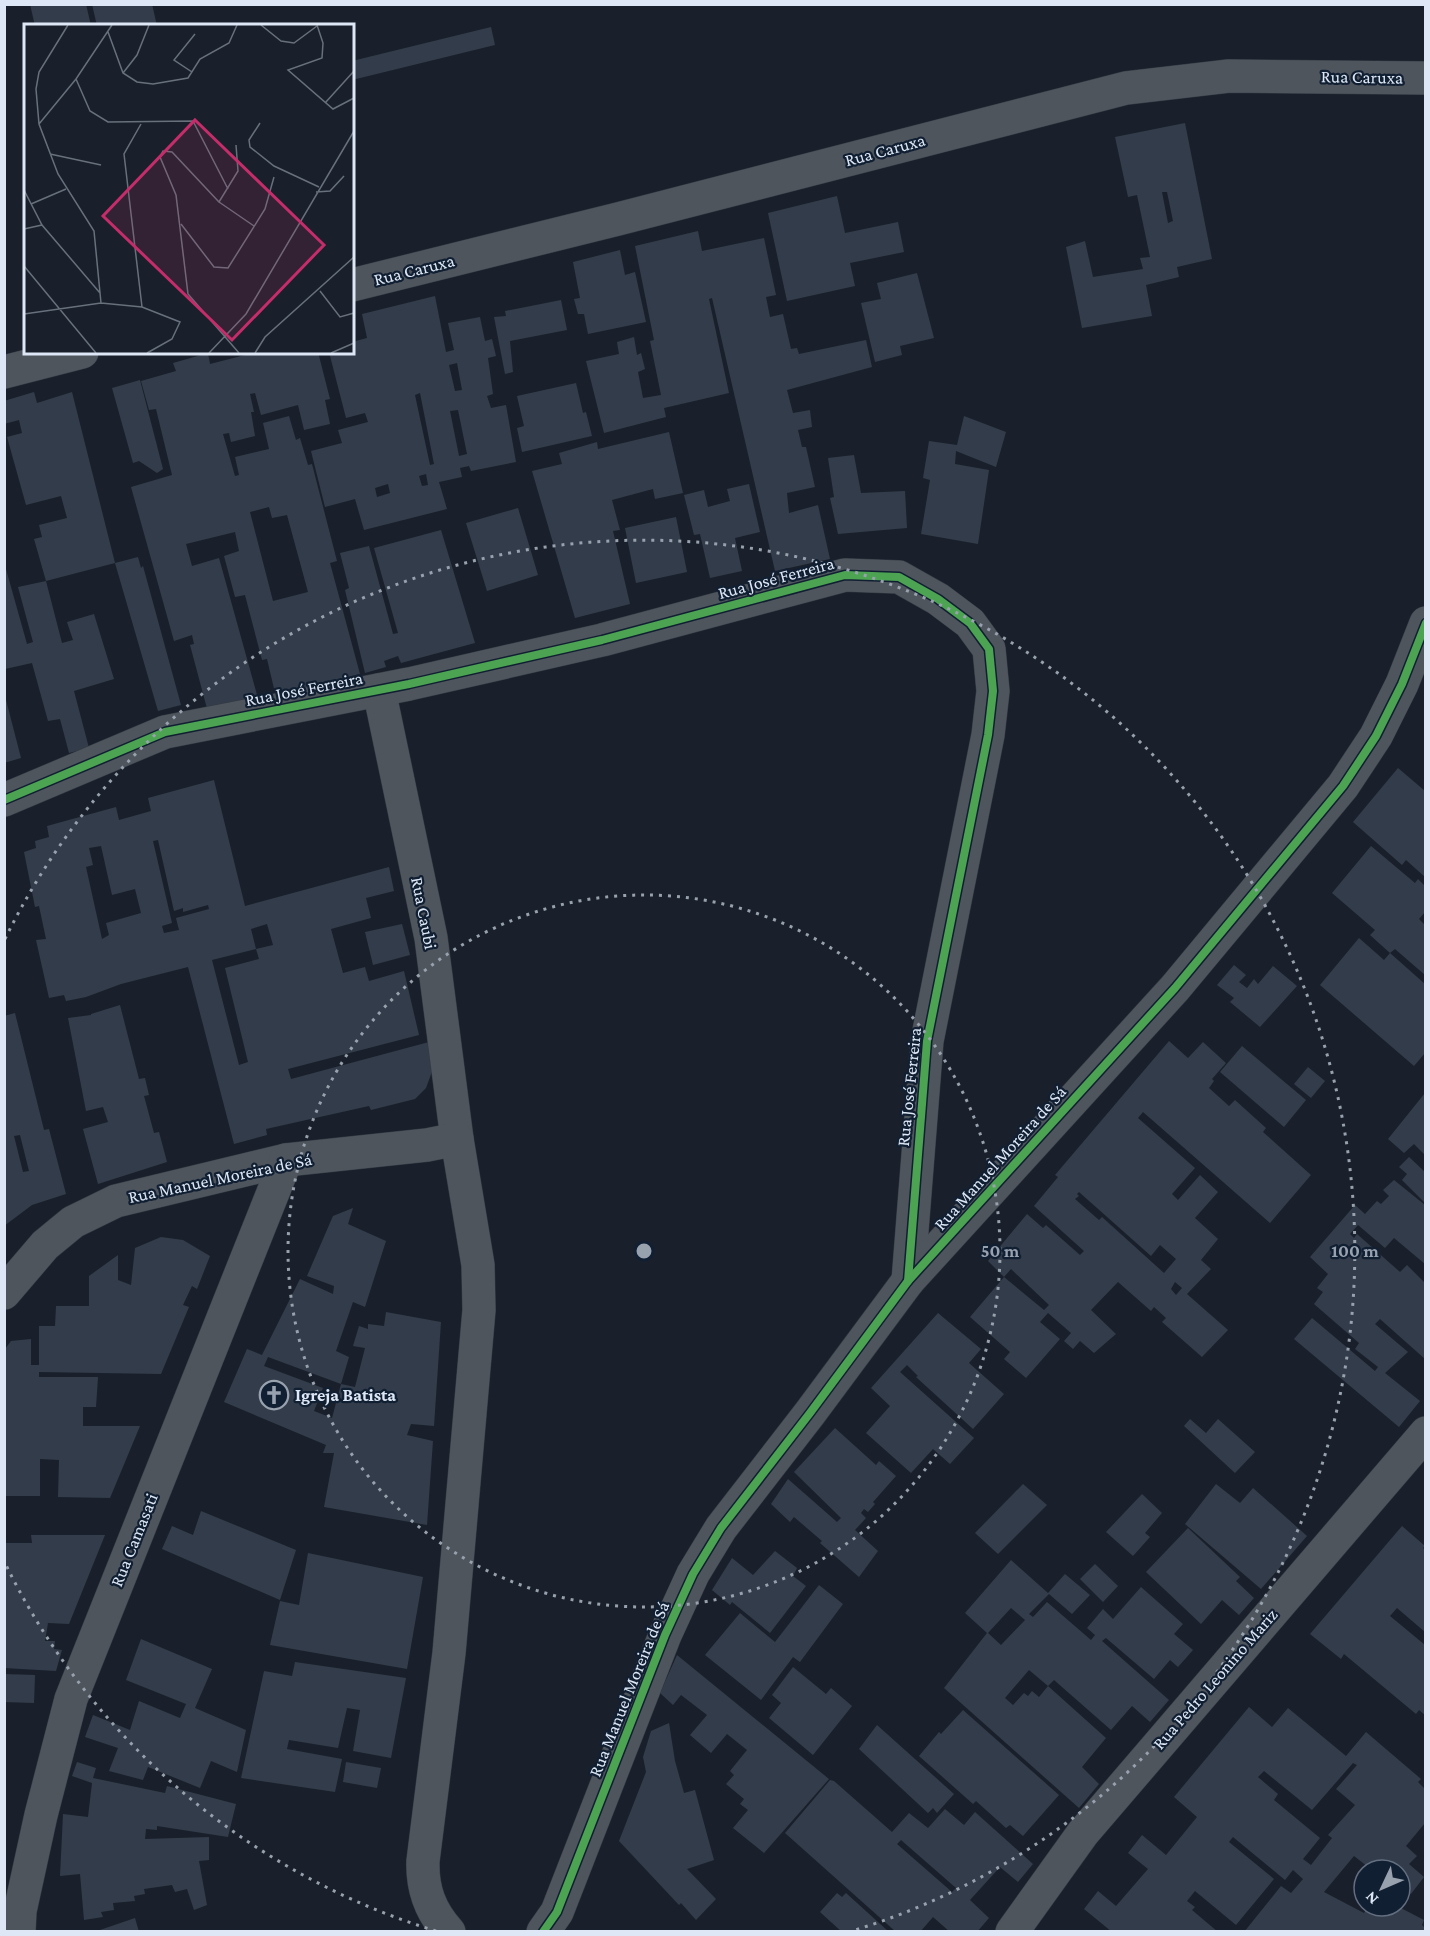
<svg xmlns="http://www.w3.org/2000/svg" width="1430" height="1936" font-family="'Crimson Pro',serif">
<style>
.building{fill:#333c4a;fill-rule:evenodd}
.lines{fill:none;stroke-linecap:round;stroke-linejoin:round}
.street-casing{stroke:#353b44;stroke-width:34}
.street{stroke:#4f555d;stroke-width:33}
.cycleway-casing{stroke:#111f33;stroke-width:11}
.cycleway{stroke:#4ca352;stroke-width:8}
.ring{fill:none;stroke:#98a1ae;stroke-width:3;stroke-dasharray:3 6}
.labels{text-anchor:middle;stroke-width:4.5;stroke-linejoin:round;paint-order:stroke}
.street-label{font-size:18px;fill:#dde7f5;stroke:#111f33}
.poi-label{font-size:18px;font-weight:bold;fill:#dde7f5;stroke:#111f33;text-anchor:start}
.inset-road{fill:none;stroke:#67707c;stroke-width:1.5}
.view{fill:#c52d6a;fill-opacity:0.15;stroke:#c52d6a;stroke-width:3}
.inset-edge{fill:none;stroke:#dde7f5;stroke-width:3}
.centre{fill:#98a1ae;stroke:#111f33;stroke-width:3}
.ring-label{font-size:18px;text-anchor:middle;font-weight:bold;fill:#98a1ae;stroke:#111f33;stroke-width:4.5;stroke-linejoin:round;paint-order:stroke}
</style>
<rect width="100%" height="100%" fill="#19202b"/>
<g class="building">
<polygon points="30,4 86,4 91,26 35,26"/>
<polygon points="92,4 152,4 157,26 97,26"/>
<polygon points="491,27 495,45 352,80 352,61"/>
<path d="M1185 123 1212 259 1177 267 1179 277 1146 285 1152 316 1082 328 1066 247 1085 241 1093 277 1143 269 1140 258 1150 257 1137 195 1128 197 1115 137ZM1162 192H1167L1173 221 1168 223Z"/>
<polygon points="837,196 845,233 898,222 904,252 850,263 855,286 787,301 768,213"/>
<polygon points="698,231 702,251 764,238 776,295 766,297 770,317 783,314 791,349 797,348 799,354 866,340 872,367 787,390 793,413 810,410 812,427 798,430 802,447 806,447 815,487 787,493 789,513 818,505 830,559 775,571 712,298 709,299 729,393 664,408 666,417 604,433 586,361 619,354 617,342 634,337 637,355 641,353 645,369 638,372 643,398 661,395 650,341 654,340 635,246"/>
<polygon points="620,250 625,275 635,272 646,322 588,334 584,314 578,314 574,299 580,298 573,262"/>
<polygon points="917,273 934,338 900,346 902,355 875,362 861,303 881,299 877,283"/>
<path d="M435 296 446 352 454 350 448 323 480 317 485 341 492 339 496 356 488 358 493 394 487 396 491 408 506 405 516 462 471 471 469 466 460 468 462 477 439 482 447 509 364 530 355 499 325 507 311 451 342 443 338 430 368 422 365 413 346 418 329 352H352V342L367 338 362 314ZM457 363 462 390 455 391 449 365ZM420 393 434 464 430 465 415 395ZM458 410 467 454 459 456 450 411ZM426 474 428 485 422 486 419 476ZM388 484 390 493 377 497 375 488Z"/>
<polygon points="561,300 567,330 510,341 513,372 505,374 494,317 506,316 505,311"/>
<path d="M245 352H318L330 399 325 400 330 424 304 430 298 405 261 415 255 393 250 394 254 412H251L255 436 231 442 229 433 223 434 235 476 239 475 235 457 269 449 263 423 289 416 296 440 300 438 308 465 312 464 337 561 330 563 360 674 276 697 267 659 262 660 245 595 235 597 224 556 239 551 235 532 186 544 192 566 219 558 259 702 209 716 190 645 194 644 192 635 174 641 131 487 172 475 156 409 149 410 141 381 176 371 173 363 208 353 210 364 245 355ZM269 507 272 518 287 515 308 592 273 601 250 512Z"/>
<polygon points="140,380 163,469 157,473 139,461 133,463 112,388"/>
<polygon points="576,383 583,413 586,412 592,436 522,452 517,428 524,426 517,396"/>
<polygon points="34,392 37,403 72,392 115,563 46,581 34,539 42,537 39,525 67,518 61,496 26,505 7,437 22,433 19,420 4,424 4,401"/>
<polygon points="964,416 1006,432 996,467 956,451 955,464 989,470 978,544 921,534 930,480 923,478 929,441 957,445"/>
<polygon points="669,432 683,493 655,499 653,489 612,500 620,530 613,531 630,604 575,618 532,471 562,464 559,453 597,442 598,449"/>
<polygon points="854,455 861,493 905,491 907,528 838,534 830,498 834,497 828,458"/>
<polygon points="749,484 760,532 735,538 742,571 710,578 700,534 694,535 684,495 704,490 708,507 730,501 727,489"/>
<polygon points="518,508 538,575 487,591 466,523"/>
<polygon points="676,517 687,572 636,583 625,528"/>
<polygon points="441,530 475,643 401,663 398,656 384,661 386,667 365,673 345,590 349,588 340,553 369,546 393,634 398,633 374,548"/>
<polygon points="138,557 141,568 143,566 181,705 158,711 115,563"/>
<polygon points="4,562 27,644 33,642 18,587 46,581 62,643 73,640 67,622 94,614 114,679 74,691 89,748 69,753 60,719 48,721 32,663 5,669"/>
<polygon points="5,696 21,758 4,763 4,697"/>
<polygon points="1398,768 1425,791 1425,877 1406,860 1402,865 1353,822"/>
<path d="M214 780 245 906 389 867 394 891 366 898 371 918 331 929 343 973 365 967 369 981 404 971 419 1035 288 1069 291 1079 429 1042 433 1069 426 1088 415 1099 371 1110 369 1106 266 1129 267 1135 234 1144 188 967 121 984 86 997 66 1001 64 995 49 998 36 940 46 939 39 906 35 907 24 852 36 848 35 841 49 837 47 826 116 807 119 820 151 811 148 798ZM158 840 174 911 183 908V912L208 905 209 909 176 918 179 930 164 933 162 926 172 923 153 841ZM101 846 112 895 135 889 141 913 106 923 109 935 102 939 86 867 93 865 89 848ZM267 924 273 945 256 949 259 959 225 968 248 1062 239 1065 212 960 256 949 251 929Z"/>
<polygon points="1371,846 1415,883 1418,879 1425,886 1425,912 1419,919 1425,925 1425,975 1395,949 1390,953 1370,935 1375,930 1332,893"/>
<polygon points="402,924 410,955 373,965 365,932"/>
<polygon points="1359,938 1384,960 1390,953 1425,984 1425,1053 1414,1066 1320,985"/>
<polygon points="1234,965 1246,975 1239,982 1247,988 1254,979 1258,984 1273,966 1297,986 1260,1027 1230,1002 1234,998 1217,985"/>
<polygon points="120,1005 139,1079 145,1078 149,1095 144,1096 154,1133 159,1132 167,1162 98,1184 83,1129 108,1122 103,1107 86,1111 68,1018 91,1015 91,1014"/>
<path d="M15 1013 44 1130 49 1129 66 1194 32 1205 4 1226V1016ZM20 1135 29 1171 23 1172 14 1136Z"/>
<path d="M1169 1041 1188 1058 1203 1042 1226 1063 1212 1079 1214 1081 1209 1088 1229 1106 1235 1100 1266 1128 1263 1132 1311 1175 1270 1223 1143 1112 1138 1118 1195 1168 1172 1194 1178 1200 1200 1175 1218 1192 1195 1218 1218 1239 1201 1260 1211 1269 1187 1294 1228 1330 1202 1357 1162 1322 1166 1318 1154 1307 1151 1311 1118 1282 1091 1310 1116 1334 1094 1353 1080 1341 1073 1349 1064 1341 1071 1333 1048 1313 1040 1322 1060 1339 1026 1378 1004 1359 1010 1352 970 1317 1004 1277 1044 1310 1049 1305 1011 1269 1004 1277 988 1261 1027 1214 1043 1228 1046 1225 1080 1255 1084 1251 1034 1206 1058 1177 1055 1175ZM1079 1192 1151 1256 1160 1245 1176 1259 1164 1273 1102 1217 1099 1220 1075 1199 1079 1196 1077 1194ZM1175 1282 1182 1288 1176 1295 1171 1289Z"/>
<polygon points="1242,1046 1306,1100 1284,1127 1220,1072"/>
<polygon points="1308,1067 1325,1081 1311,1098 1294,1084"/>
<polygon points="1425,1093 1425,1155 1414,1144 1404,1153 1388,1139"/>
<polygon points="1409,1157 1425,1172 1425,1203 1402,1180 1407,1174 1399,1167"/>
<polygon points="1394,1180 1425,1205 1425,1264 1394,1238 1385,1248 1358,1225 1350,1234 1354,1238 1357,1234 1400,1272 1407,1265 1425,1283 1425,1359 1380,1319 1375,1324 1408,1352 1385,1373 1420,1401 1399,1427 1294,1339 1312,1318 1375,1371 1378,1367 1355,1349 1359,1343 1314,1304 1323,1292 1317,1288 1328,1274 1310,1257 1355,1205 1365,1214 1377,1201 1381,1204 1389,1196 1383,1190"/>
<polygon points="353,1208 348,1224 386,1241 365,1307 353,1302 336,1351 349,1357 341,1384 268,1357 264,1366 323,1388 314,1411 332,1418 341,1384 355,1387 365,1348 353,1346 359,1326 368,1329 368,1324 384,1326 386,1312 441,1322 434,1426 411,1424 407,1435 433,1441 427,1525 324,1507 334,1453 323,1453 326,1445 224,1402 247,1349 262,1355 300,1279 333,1294 334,1286 307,1276 333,1216"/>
<polygon points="161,1237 183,1240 210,1256 197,1289 192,1286 183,1305 189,1307 161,1374 39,1372 39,1377 98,1377 96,1407 83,1407 83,1426 140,1426 110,1498 58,1497 59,1460 40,1459 40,1496 5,1496 5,1349 11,1341 31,1339 31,1365 39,1365 39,1326 55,1326 56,1306 89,1306 89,1276 118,1255 118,1280 131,1285 135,1248"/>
<polygon points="938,1313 981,1349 969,1363 1004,1394 973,1429 916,1377 918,1376 907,1365 900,1372 974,1438 950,1464 933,1449 911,1473 866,1433 890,1406 871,1388"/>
<polygon points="1190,1419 1206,1433 1218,1419 1255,1452 1235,1473 1184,1426"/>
<polygon points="835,1428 876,1465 879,1461 896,1476 873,1502 875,1504 868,1512 864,1509 861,1513 866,1518 855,1530 878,1551 859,1577 820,1543 822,1541 794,1517 790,1522 771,1504 788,1479 837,1522 841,1518 794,1472"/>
<polygon points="1023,1484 1047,1505 998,1554 975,1533"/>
<polygon points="1216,1484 1240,1503 1253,1488 1307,1536 1261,1589 1185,1524"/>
<polygon points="1142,1494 1162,1513 1145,1533 1150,1537 1133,1556 1106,1532"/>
<polygon points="201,1511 296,1550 280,1600 162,1549 172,1526 193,1535"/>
<polygon points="1402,1526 1425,1546 1423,1548 1425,1550 1425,1632 1397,1608 1390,1616 1425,1645 1425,1715 1419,1710 1416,1714 1344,1654 1341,1659 1310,1634"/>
<polygon points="1188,1528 1240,1577 1236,1581 1254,1598 1239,1615 1222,1600 1201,1624 1146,1572"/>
<polygon points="31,1535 105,1535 69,1624 48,1623 45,1641 55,1641 54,1649 62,1650 56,1671 4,1668 4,1543 32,1543"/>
<polygon points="775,1551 797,1568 793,1576 806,1586 770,1633 732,1602 730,1605 712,1590 732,1558 753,1575"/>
<polygon points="308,1553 423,1577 407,1669 270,1645 280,1601 299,1605"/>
<path d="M1011 1560 1048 1593 1065 1574 1090 1595 1072 1614 1049 1594 1029 1614 1033 1617 1047 1602 1091 1640 1095 1635 1087 1628 1103 1609 1113 1619 1141 1587 1183 1624 1174 1634 1193 1650 1178 1667 1170 1660 1154 1679 1106 1638 1102 1641 1169 1700 1150 1722 1132 1706 1111 1730 1054 1680 1048 1686 1106 1738 1082 1767 1099 1784 1079 1808 944 1688 987 1633 965 1613ZM1011 1608 1025 1620 1001 1645 988 1633ZM1029 1670 1048 1686 1039 1697 1032 1691 1028 1696 1024 1693 1013 1705 1005 1698Z"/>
<polygon points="1095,1564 1118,1586 1103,1602 1080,1579"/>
<polygon points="819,1585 843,1604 800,1662 793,1657 761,1700 705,1655 740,1613 775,1642"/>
<polygon points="141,1639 212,1669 195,1708 246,1730 237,1772 211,1761 200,1788 148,1767 143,1780 109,1771 118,1748 85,1737 93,1715 130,1730 139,1701 180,1718 186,1704 126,1680"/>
<polygon points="677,1655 829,1779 764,1853 733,1828 748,1810 740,1804 744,1799 726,1784 734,1775 730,1771 747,1750 727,1734 711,1753 690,1735 707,1715 681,1695 673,1705 660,1693"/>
<polygon points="295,1662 406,1678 391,1758 353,1751 360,1710 347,1708 338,1748 289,1740 287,1749 342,1759 335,1792 241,1778 264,1671 292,1676"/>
<polygon points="793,1667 826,1694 831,1688 852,1706 813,1755 769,1718 781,1703 772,1695"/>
<polygon points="4,1674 35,1675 34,1703 4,1702"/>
<path d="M1249 1707 1272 1727 1288 1708 1346 1756 1366 1732 1421 1779 1418 1782 1425 1789V1823L1406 1846 1417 1856 1409 1864 1424 1877 1411 1894 1400 1885V1870H1372L1354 1856 1324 1892 1364 1913 1368 1906H1397L1424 1920 1422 1925 1425 1928V1932H1244L1281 1886 1291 1893 1303 1879 1293 1870 1285 1880 1233 1837 1229 1842 1274 1879 1236 1925 1195 1891 1187 1901 1195 1907 1192 1910 1218 1932H1112L1084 1909 1098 1891 1116 1906 1148 1869 1128 1853 1142 1835 1166 1855 1197 1817 1174 1797ZM1353 1763 1357 1765 1336 1789 1355 1805 1328 1835 1332 1838 1311 1865 1303 1859 1320 1838 1274 1800 1278 1794 1258 1777 1264 1771 1312 1810Z"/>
<polygon points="963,1710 1059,1795 1023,1836 1010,1825 1006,1828 976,1801 973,1804 919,1756 939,1732 941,1734"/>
<polygon points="669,1723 675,1761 684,1793 695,1790 714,1860 687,1869 716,1899 696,1920 681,1903 679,1905 619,1841 646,1772 643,1757 651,1731"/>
<polygon points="877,1725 954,1794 937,1813 933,1808 928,1813 859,1749"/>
<polygon points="77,1762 96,1768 93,1778 165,1793 167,1786 236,1804 228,1837 157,1826 157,1830 146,1829 145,1839 209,1837 209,1860 199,1861 207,1905 194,1910 187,1889 175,1892 172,1885 144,1889 145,1894 134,1896 135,1901 113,1903 114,1910 101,1912 103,1917 84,1920 80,1874 60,1876 63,1814 88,1817 92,1783 72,1776"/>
<polygon points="346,1762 381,1768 377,1788 343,1782"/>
<path d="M830 1780 834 1781 892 1832 909 1813 928 1828 945 1809 964 1825 975 1812 1033 1864 1018 1882 1000 1867 970 1900 989 1918 977 1932H950L933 1917 920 1932H896L785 1833ZM901 1840 956 1888 952 1892 897 1844Z"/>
<polygon points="837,1893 842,1897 846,1893 889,1932 842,1932 820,1912"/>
<polygon points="135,1918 139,1932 97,1932 97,1931"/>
</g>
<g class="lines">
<g class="street-casing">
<g id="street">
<polyline points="352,285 618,219 1126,88 1229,76 1426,78"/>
<polyline points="4,372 82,352"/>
<polyline points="379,690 431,938 457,1139"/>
<polyline points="4,800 165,732 409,684 602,640 845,575 899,577 938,599 970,623 989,649 993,691 988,735 927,1041 908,1281"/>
<path d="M4 1293 45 1245 73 1222 116 1201 286 1160 427 1145 457 1139 478 1265 479 1310 449 1653 423 1861C422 1889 430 1911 449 1932"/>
<polyline points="19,1932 20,1911 41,1815 71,1699 286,1160"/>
<polyline points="543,1932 557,1912 665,1635 693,1574 721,1528 810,1413 908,1281 1175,988 1343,786 1376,736 1402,684 1426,623"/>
<polyline points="1012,1932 1083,1833 1426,1433"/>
</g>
</g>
<use href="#street" class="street"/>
<g class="cycleway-casing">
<g id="cycleway">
<polyline points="4,800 165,732 409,684 602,640 845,575 899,577 938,599 970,623 989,649 993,691 988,735 927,1041 908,1281"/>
<polyline points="543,1932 557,1912 665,1635 693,1574 721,1528 810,1413 908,1281 1175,988 1343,786 1376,736 1402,684 1426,623"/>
</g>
</g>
<use href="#cycleway" class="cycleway"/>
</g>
<g class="ring">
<circle cx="644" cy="1251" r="356"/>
<path d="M436 1931A711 711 0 0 1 5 1563M5 939A711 711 0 1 1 852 1931"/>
</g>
<defs>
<g id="church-ring" transform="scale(1.5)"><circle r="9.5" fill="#111f33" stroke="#98a1ae" stroke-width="1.5"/><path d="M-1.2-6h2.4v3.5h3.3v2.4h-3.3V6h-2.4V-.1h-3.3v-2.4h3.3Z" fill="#98a1ae"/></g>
</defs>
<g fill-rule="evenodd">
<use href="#church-ring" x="274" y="1395"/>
</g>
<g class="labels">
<g class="street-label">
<text transform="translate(1362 77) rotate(1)" y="6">Rua Caruxa</text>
<text transform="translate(885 150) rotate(-15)" y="6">Rua Caruxa</text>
<text transform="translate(414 270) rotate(-14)" y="6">Rua Caruxa</text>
<text transform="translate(776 578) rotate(-15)" y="6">Rua José Ferreira</text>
<text transform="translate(304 689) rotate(-11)" y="6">Rua José Ferreira</text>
<text transform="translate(424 913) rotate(79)" y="6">Rua Caubi</text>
<text transform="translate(909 1087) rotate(-84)" y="6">Rua José Ferreira</text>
<text transform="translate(1000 1158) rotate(-48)" y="6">Rua Manuel Moreira de Sá</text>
<text transform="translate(220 1178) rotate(-12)" y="6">Rua Manuel Moreira de Sá</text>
<text transform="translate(134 1540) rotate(-68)" y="6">Rua Camasati</text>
<text transform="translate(1215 1679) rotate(-49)" y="6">Rua Pedro Leonino Mariz</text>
<text transform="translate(629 1689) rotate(-68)" y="6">Rua Manuel Moreira de Sá</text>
</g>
<g class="poi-label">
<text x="295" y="1401">Igreja Batista</text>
</g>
</g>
<g transform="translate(24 24)">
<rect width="330" height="330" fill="#19202b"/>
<path class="inset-road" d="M44 1 15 48 12 65 15 100 34 150 70 207 77 279M237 1 257 17 270 19 293 2M293 1 299 19 298 34 264 46 309 85 330 74M84 8 99 49 113 58 129 60 164 54 176 35 205 19 213 1M168 48 150 36 171 10M99 49 113 31 125 1M52 55 66 87 84 98 169 97 204 165M301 79 330 47M236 99 225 116 226 123 250 142 295 163M15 100 52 55 88 1M117 100 100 130 118 283M212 121 214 147 195 178 148 128 139 127 136 133 152 171 164 270 215 329M26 130 77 141M0 166 18 201 76 269M292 168 306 167 320 152M195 178 230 202M7 180 42 165M157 200 190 243 204 244 241 185 250 153M0 205 18 201M0 242 72 329M296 267 316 293 330 289M0 290 77 279 118 283 156 298 148 315 123 329M185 329 222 290 330 107M231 329 241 313 330 233M307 329 330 319"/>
<path class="view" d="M171 96 300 221 208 316 79 192Z"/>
<rect width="330" height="330" class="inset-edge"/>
</g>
<circle cx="644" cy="1251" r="9" class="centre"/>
<g class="ring-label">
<text x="1000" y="1257">50 m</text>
<text x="1355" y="1257">100 m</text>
</g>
<rect width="1430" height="1936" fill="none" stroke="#dde7f5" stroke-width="12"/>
<g transform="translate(1382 1888) rotate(226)"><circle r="28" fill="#111f33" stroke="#636f81" stroke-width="1.5"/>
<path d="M0-4.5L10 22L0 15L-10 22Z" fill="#98a1ae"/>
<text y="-9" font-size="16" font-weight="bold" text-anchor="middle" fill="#dde7f5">N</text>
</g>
</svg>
